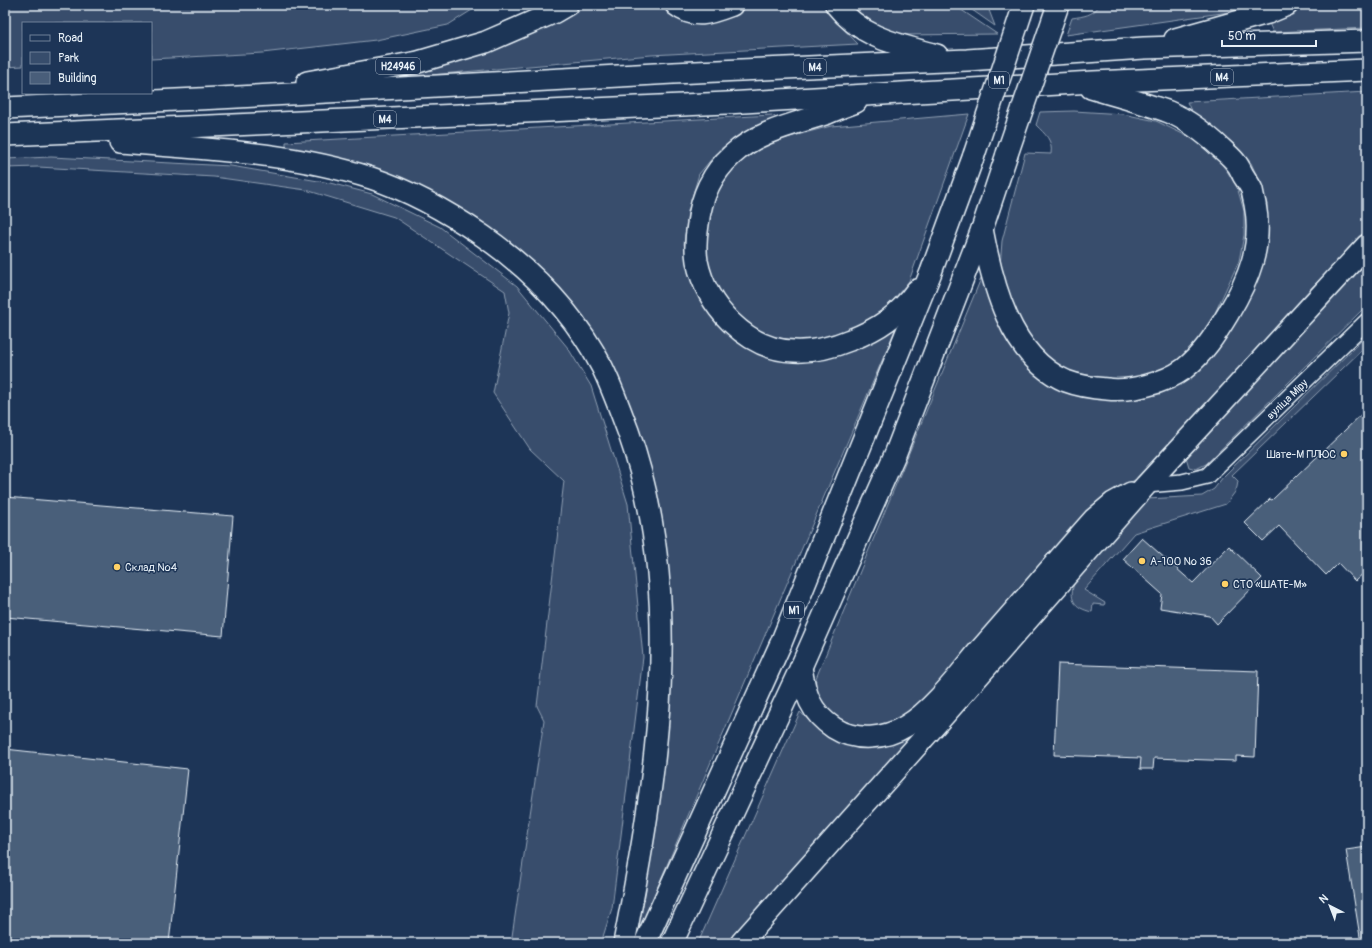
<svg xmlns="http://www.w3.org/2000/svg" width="1372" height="948" font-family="Pangolin,sans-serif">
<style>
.green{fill:#374d6c;stroke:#909fb2}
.building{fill:#495e7a;stroke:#e8f1f8}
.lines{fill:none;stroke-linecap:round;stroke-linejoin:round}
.minor-casing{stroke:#e8f1f8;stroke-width:18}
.highway-casing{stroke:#e8f1f8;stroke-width:24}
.minor{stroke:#1d3557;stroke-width:15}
.highway{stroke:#1d3557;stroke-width:21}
.highway-bridge-casing{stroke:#e8f1f8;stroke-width:24;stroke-linecap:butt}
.highway-bridge{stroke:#1d3557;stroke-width:21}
.poi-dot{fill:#ffd166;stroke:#1d3557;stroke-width:1.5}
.labels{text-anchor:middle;stroke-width:3;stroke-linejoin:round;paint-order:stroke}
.shield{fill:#1d3557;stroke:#abb9c8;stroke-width:1}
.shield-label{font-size:10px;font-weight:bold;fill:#e8f1f8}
.street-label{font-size:11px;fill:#e8f1f8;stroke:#1d3557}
.poi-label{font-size:11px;fill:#e8f1f8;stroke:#1d3557;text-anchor:start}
</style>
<rect width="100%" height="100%" fill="#1d3557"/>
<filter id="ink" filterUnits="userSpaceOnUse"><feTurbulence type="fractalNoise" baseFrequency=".025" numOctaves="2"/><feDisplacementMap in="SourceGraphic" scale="8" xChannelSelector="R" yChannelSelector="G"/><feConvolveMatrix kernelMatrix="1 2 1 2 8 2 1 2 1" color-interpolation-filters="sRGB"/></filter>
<g filter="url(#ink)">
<g class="green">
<polygon points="5,5 480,5 448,25 376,40 262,53 151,59 151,23 23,23 23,66 5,67"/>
<polygon points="583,5 668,5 687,21 719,21 735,14 748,5 824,5 836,21 858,44 651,55 386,79 455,62 557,21"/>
<polygon points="846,5 954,5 997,34 902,35 874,28"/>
<polygon points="965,5 987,5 995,26"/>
<path d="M1100 5H1253L1243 10 1066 35 1072 18C1084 16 1092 16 1100 5Z"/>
<polygon points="1300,5 1367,5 1367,28 1273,32 1267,19"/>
<polygon points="1367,92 1367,232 1312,287 1140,477 1108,495 923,703 909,715 879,727 864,727 852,725 841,721 827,714 815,692 816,678 982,276 993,307 1057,386 1190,376 1267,230 1267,204 1260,183 1251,163 1234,144 1216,129 1192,113 1187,102"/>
<path d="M1074 111 1123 114 1156 121 1193 139 1215 156 1227 171 1237 187 1244 211V235L1239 261 1214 315 1194 345 1176 363 1156 373 1130 380 1094 382 1050 366 1019 323 1000 268 1002 241 1025 153 1051 154C1053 140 1045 134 1036 125L1040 112Z"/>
<polygon points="969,114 909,281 884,311 853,329 817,342 784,341 756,334 729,312 710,278 704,245 707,213 721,182 742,160 771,142 831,126"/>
<polygon points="772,115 778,119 742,134 719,150 699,174 688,211 684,244 693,280 777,356 898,323 638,933 630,943 668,629 668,568 660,506 645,450 626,399 587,324 398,179 336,157 286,148 286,142"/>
<polygon points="51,157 231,166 330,183 372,194 440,227 517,286 568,348 591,386 628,504 643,657 612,908 601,943 511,943 544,720 537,706 564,481 530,449 493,393 509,313 505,291 394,217 306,190 214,177 38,167 5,168 5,159"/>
<polygon points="1367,262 1367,305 1206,464 1196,469 1189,467 1186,457 1282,351"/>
<path d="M1367 335V345L1232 475 1238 481 1237 487 1235 492 1226 504 1134 533 1084 590 1105 603 1104 605 1093 604 1092 612C1074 608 1068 599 1075 581L1147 499 1202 496 1214 489 1223 477Z"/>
<polygon points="800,712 812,723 832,735 874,746 896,743 916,735 727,943 698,943"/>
</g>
<g class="building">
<polygon points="1367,409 1367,570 1355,581 1338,563 1326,575 1279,526 1263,541 1245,523 1270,499 1272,500"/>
<polygon points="5,497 233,516 223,636 5,617"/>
<polygon points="1142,538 1193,583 1229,546 1262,578 1217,624 1210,616 1160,608 1162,594 1123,559"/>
<polygon points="1058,664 1258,671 1255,757 1236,756 1236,761 1154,758 1153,769 1140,769 1141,758 1054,755"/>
<polygon points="5,749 188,769 169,943 5,943"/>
<polygon points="1367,847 1367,943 1361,943 1346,850"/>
</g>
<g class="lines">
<g class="minor-casing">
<polyline id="minor" points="1146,485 1182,482 1207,476 1367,321"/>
</g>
<g class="highway-casing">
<g id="highway">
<path d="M676 5C695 20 711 13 732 5"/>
<path d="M836 5C863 39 897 44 937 55"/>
<polyline points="1175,39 1268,13 1287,5"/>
<polyline points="307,82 418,62 486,42 555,12 567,5"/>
<path d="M856 102C847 105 837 109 828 113 795 124 758 131 732 155 711 174 701 198 698 224 696 236 695 249 697 261 706 306 747 350 794 351 814 352 833 347 850 340 879 329 899 315 917 290"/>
<polyline points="5,108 219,98 673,73 967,60 1144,48 1367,41"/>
<polyline points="5,135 727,103 1093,82 1367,70"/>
<path d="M120 142C204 149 290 152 371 178 411 191 448 212 483 236 532 270 574 313 602 367 612 387 620 410 628 431 686 594 657 777 624 943"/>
<path d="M982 229C992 283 1010 357 1066 381 1079 386 1093 388 1107 389 1130 392 1165 383 1184 369 1203 354 1216 334 1228 314 1249 279 1263 245 1255 204 1254 200 1253 195 1252 190 1250 185 1246 180 1243 175 1241 171 1239 166 1236 163 1232 157 1226 153 1221 148 1206 134 1188 120 1169 112 1144 103 1117 96 1091 88"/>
<path d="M801 667C805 694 810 712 834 728 856 742 885 739 906 726 931 712 959 675 978 652 1017 608 1055 563 1094 519L1113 503 1131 493"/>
<polyline points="645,943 781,643 931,272 974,155"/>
<polyline points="672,943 801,667 896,452 982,229 1007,154"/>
<polyline points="741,943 939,721 1146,485 1367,245"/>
</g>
</g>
<use href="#minor" class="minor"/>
<use href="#highway" class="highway"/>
<g class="highway-bridge-casing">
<g id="highway-bridge">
<polyline points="1007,154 1058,5"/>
<polyline points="974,155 1024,5"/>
</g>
</g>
<use href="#highway-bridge" class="highway-bridge"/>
</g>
</g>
<g class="poi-dot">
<circle cx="1344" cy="454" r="4"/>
<circle cx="1142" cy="561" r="4"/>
<circle cx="117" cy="567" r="4"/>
<circle cx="1225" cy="584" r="4"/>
</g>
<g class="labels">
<g class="shield">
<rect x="376" y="58" width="44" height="16" rx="3"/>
<rect x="804" y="59" width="22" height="16" rx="3"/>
<rect x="1211" y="69" width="22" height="16" rx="3"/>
<rect x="989" y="72" width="20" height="16" rx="3"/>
<rect x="374" y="111" width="22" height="16" rx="3"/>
<rect x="784" y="602" width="20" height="16" rx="3"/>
</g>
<g class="shield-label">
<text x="398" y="70">Н24946</text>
<text x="815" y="71">М4</text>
<text x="1222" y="81">М4</text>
<text x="999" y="84">М1</text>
<text x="385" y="123">М4</text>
<text x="794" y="614">М1</text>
</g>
<g class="street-label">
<text transform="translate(1287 399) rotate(-44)" y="4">вуліца Міру</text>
</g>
<g class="poi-label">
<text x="1336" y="458" text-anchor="end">Шате-М ПЛЮС</text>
<text x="1150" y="565">А-100 № 36</text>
<text x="125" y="571">Склад №4</text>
<text x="1233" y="588">СТО «ШАТЕ-М»</text>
</g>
</g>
<rect width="1372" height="948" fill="none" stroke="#1d3557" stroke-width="20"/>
<rect x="10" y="10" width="1352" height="928" fill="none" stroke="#e8f1f8" stroke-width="1.5" filter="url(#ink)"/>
<rect x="22" y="22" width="130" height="72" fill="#1d3557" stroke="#6e8097"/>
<rect x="30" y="35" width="20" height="6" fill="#1d3557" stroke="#6e8097"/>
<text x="58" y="42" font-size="12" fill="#e8f1f8">Road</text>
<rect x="30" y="52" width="20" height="12" fill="#374d6c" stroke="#6e8097"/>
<text x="58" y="62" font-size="12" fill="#e8f1f8">Park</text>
<rect x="30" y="72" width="20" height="12" fill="#495e7a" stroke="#6e8097"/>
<text x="58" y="82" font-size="12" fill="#e8f1f8">Building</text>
<g transform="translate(1330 906) rotate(318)" stroke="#1d3557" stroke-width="3" paint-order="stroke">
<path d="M0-3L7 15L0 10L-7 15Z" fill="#e8f1f8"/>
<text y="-6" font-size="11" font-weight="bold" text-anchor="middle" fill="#e8f1f8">N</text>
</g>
<path d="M1222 40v6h94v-6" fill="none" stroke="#e8f1f8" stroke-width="2"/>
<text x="1228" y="40" font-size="12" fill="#e8f1f8" stroke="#1d3557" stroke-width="3" paint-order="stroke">50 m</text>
</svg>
